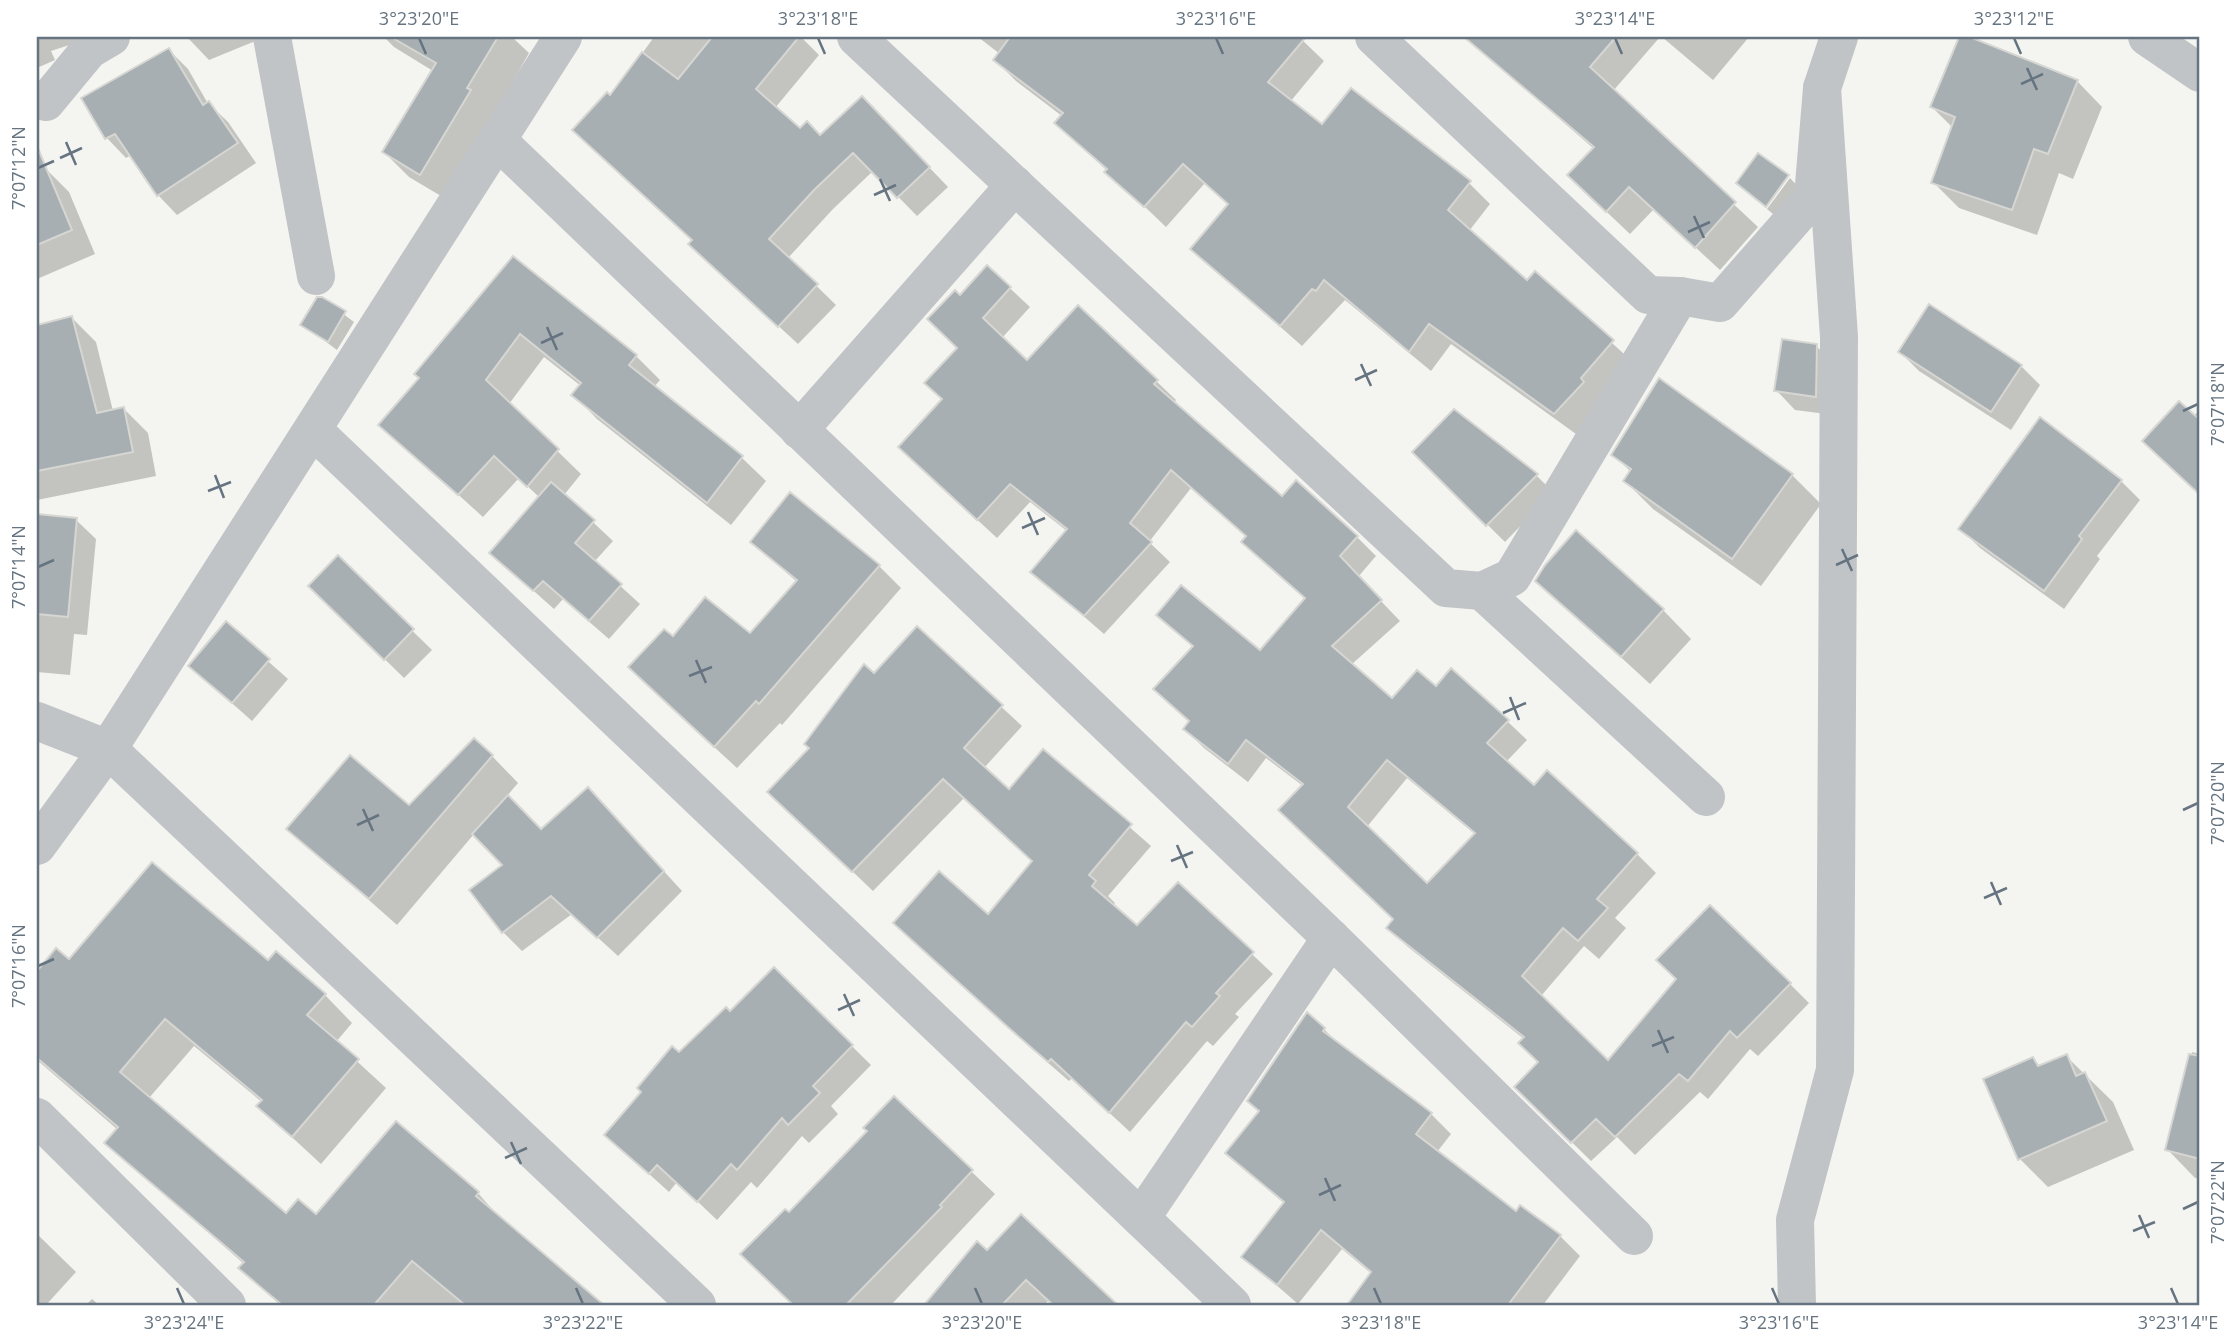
<svg xmlns="http://www.w3.org/2000/svg" width="2237" height="1342" font-family="'Open Sans',sans-serif">
<style>
.shadow{fill:#0003;fill-rule:evenodd}
.building{fill:#a7afb3;stroke:#d6d6d3;stroke-width:2;fill-rule:evenodd}
.lines{fill:none;stroke-linecap:round;stroke-linejoin:round}
.minor{stroke:#c0c4c7;stroke-width:38}
.tertiary{stroke:#c0c4c7;stroke-width:38}
.ticks{fill:none;stroke:#657480;stroke-width:2.5}
.neatline{fill:none;stroke:#657480;stroke-width:2.5}
.ticks-label{font-size:18px;text-anchor:middle;fill:#657480}
</style>
<rect width="100%" height="100%" fill="#f4f4f1"/>
<g class="shadow">
<polygon points="37,37 94,37 51,51 55,60 37,68"/>
<polygon points="187,37 262,37 263,38 209,60"/>
<polygon points="384,37 512,37 529,53 446,199 409,177 384,152 433,71 394,47"/>
<polygon points="654,37 801,37 819,55 775,108 800,130 820,137 881,117 948,187 917,216 873,171 833,209 788,258 836,305 798,344 710,263 610,98"/>
<polygon points="978,37 1045,37 1103,83 1144,37 1299,37 1324,61 1290,102 1322,126 1469,183 1490,204 1469,231 1527,282 1535,273 1634,363 1576,434 1451,344 1431,371 1345,300 1302,346 1192,249 1229,205 1205,183 1166,227 1057,123 1062,116 1016,81 995,60 1000,54"/>
<polygon points="1466,37 1660,37 1613,91 1758,227 1720,270 1654,209 1630,234 1593,199 1594,149"/>
<polygon points="1662,37 1749,37 1713,80"/>
<polygon points="1961,37 2077,81 2102,107 2073,179 2059,173 2037,235 1959,208 1934,183 1953,128 1932,107"/>
<polygon points="169,50 188,69 207,102 228,122 256,163 177,215 158,195 131,155 126,158 107,138 84,99"/>
<polygon points="45,168 69,192 95,254 37,279 37,172"/>
<polygon points="1790,178 1807,196 1786,225 1767,209"/>
<polygon points="513,258 636,356 660,380 654,387 742,458 766,481 731,525 597,419 574,395 581,386 544,357 509,404 581,474 564,495 613,541 594,562 640,604 609,639 563,599 554,609 491,553 540,498 519,478 483,517 381,425 421,379"/>
<path d="M987 267 1030 307 1002 338 1027 363 1156 381 1176 400 1174 403 1282 498 1357 537 1376 556 1358 577 1400 621 1351 665 1392 701 1436 689 1507 721 1527 740 1506 762 1534 787 1637 854 1656 873 1615 918 1626 928 1599 959 1584 946 1541 996 1609 1062 1790 984 1809 1003 1758 1056 1750 1049 1708 1099 1700 1092 1635 1155 1617 1137 1591 1161 1516 1087 1540 1062 1524 1039 1408 947 1388 927 1395 919 1303 786 1266 758 1248 782 1204 748 1185 729 1190 722 1194 648 1158 615 1260 653 1306 600 1243 542 1248 537 1191 488 1149 542 1170 562 1104 634 1033 572 1067 531 1030 502 997 538 919 466 959 348 960 298ZM1407 778 1476 835 1427 885 1366 828Z"/>
<polygon points="322,298 354,322 337,350 302,324"/>
<polygon points="72,318 96,342 113,411 124,409 148,433 156,476 37,500 37,327"/>
<polygon points="1816,346 1836,365 1834,415 1795,410 1776,390"/>
<polygon points="1900,352 2021,366 2040,385 2011,430 1919,371"/>
<polygon points="2200,409 2200,495 2171,468 2194,416"/>
<polygon points="1414,452 1536,475 1553,492 1505,542"/>
<polygon points="1613,454 1792,475 1821,504 1761,586 1653,509 1625,481 1631,472"/>
<polygon points="2121,481 2140,500 2097,556 2100,559 2064,609 1980,548 1961,529"/>
<polygon points="37,516 76,520 96,539 87,635 74,634 70,675 37,672"/>
<polygon points="752,542 879,566 901,588 782,725 780,723 737,768 652,690 673,639 751,636 797,582"/>
<polygon points="338,558 432,650 404,678 310,586"/>
<polygon points="1537,580 1663,610 1691,639 1650,684"/>
<polygon points="226,624 288,679 252,721 190,666"/>
<polygon points="917,629 1022,726 984,768 1009,792 1043,751 1151,846 1108,896 1115,903 1112,906 1138,928 1178,885 1273,974 1235,1014 1239,1017 1213,1046 1207,1041 1130,1132 1072,1078 1069,1081 1032,1049 916,943 988,917 1034,862 965,797 873,891 790,812 874,676"/>
<polygon points="492,756 518,783 507,796 542,831 607,809 682,891 618,956 572,914 522,951 503,932 505,865 474,834 397,925 289,829 410,808"/>
<polygon points="56,951 69,962 268,963 325,995 352,1023 336,1042 386,1088 321,1164 258,1106 262,1102 194,1046 149,1098 286,1215 316,1217 478,1193 504,1223 601,1305 280,1305 241,1268 244,1264 107,1143 118,1130 37,1060 37,974"/>
<polygon points="774,969 871,1065 831,1106 838,1114 809,1143 802,1136 757,1188 751,1182 717,1220 677,1182 669,1192 606,1135 679,1054 730,1013"/>
<polygon points="1324,1029 1341,1047 1431,1114 1451,1134 1437,1152 1516,1214 1560,1236 1580,1256 1543,1305 1348,1305 1372,1274 1342,1249 1298,1304 1243,1256 1285,1204 1227,1153 1260,1113 1249,1101"/>
<polygon points="2192,1052 2200,1054 2200,1179 2195,1178 2167,1149"/>
<polygon points="2066,1056 2113,1102 2134,1150 2048,1187 2020,1159 2033,1059 2041,1067"/>
<polygon points="894,1098 995,1194 891,1305 795,1305 743,1254 789,1215 870,1131"/>
<polygon points="1021,1217 1115,1305 1054,1305 1049,1300 1044,1305 926,1305 978,1243 987,1252"/>
<polygon points="37,1234 76,1272 46,1305 37,1305"/>
<polygon points="92,1299 99,1305 86,1305"/>
</g>
<g class="building">
<polygon points="391,37 498,37 467,88 471,90 420,175 382,152 436,63"/>
<polygon points="712,37 799,37 756,89 800,128 807,121 820,135 862,96 930,167 897,198 853,153 814,190 769,239 818,284 778,327 688,244 692,240 572,130 607,92 610,95 642,52 678,79"/>
<polygon points="1010,37 1306,37 1268,82 1322,124 1351,88 1471,181 1448,210 1527,280 1535,271 1614,340 1581,378 1584,382 1554,414 1429,324 1409,352 1324,280 1316,291 1312,289 1280,326 1190,249 1228,204 1183,164 1144,207 1104,172 1107,169 1054,123 1063,113 993,60"/>
<polygon points="1464,37 1616,37 1590,67 1736,202 1695,248 1629,187 1606,212 1567,175 1594,147"/>
<polygon points="1959,37 1970,37 2078,80 2048,154 2034,149 2012,210 1931,183 1955,117 1930,107"/>
<polygon points="169,48 203,105 209,101 238,143 157,196 115,134 105,139 81,98"/>
<polygon points="37,146 72,230 37,245"/>
<polygon points="1758,153 1789,175 1766,207 1736,183"/>
<polygon points="513,256 637,355 629,365 743,456 707,503 571,395 581,383 520,334 486,380 559,449 527,487 494,456 458,495 378,425 419,378 414,374"/>
<path d="M987 265 1011 287 983 318 1027 360 1078 305 1158 380 1154 384 1282 496 1296 480 1358 536 1340 556 1382 600 1332 646 1392 698 1417 670 1436 686 1451 668 1509 720 1487 743 1534 785 1547 770 1638 853 1597 899 1608 908 1578 941 1563 928 1522 976 1608 1060 1676 979 1656 960 1710 905 1791 983 1737 1038 1730 1031 1688 1081 1679 1074 1615 1137 1596 1119 1571 1143 1514 1087 1538 1062 1518 1043 1524 1037 1386 928 1393 919 1278 810 1303 784 1246 740 1228 764 1183 729 1189 721 1153 689 1193 646 1156 615 1181 585 1260 650 1305 598 1241 542 1246 536 1171 470 1130 523 1152 542 1084 616 1030 572 1067 529 1010 484 977 520 898 447 942 399 924 383 957 348 927 319 955 290 960 295ZM1387 760 1475 833 1427 883 1348 807Z"/>
<polygon points="317,297 322,297 346,311 328,342 300,325"/>
<polygon points="1929,304 2022,365 1991,412 1898,352"/>
<polygon points="72,316 97,413 124,407 133,452 37,471 37,325"/>
<polygon points="1782,339 1817,344 1816,397 1774,391"/>
<polygon points="1659,378 1793,474 1732,559 1623,481 1631,469 1611,455"/>
<polygon points="2179,401 2200,420 2200,495 2142,441"/>
<polygon points="1454,409 1538,474 1486,526 1412,452"/>
<polygon points="2040,417 2122,480 2079,536 2082,539 2044,591 1958,529"/>
<polygon points="551,482 595,520 575,543 622,584 589,621 543,581 533,591 489,553"/>
<polygon points="790,492 880,565 759,704 756,701 714,747 628,667 664,629 673,636 705,597 750,633 797,580 750,542"/>
<polygon points="37,514 77,518 68,617 37,614"/>
<polygon points="1576,530 1664,609 1621,657 1535,581 1545,565"/>
<polygon points="338,555 414,629 384,660 308,586"/>
<polygon points="226,621 270,659 232,703 188,666"/>
<polygon points="917,626 1003,705 964,748 1009,789 1043,749 1132,824 1089,875 1096,881 1092,886 1137,925 1178,882 1254,952 1216,993 1220,996 1192,1027 1186,1022 1109,1113 1051,1059 1048,1062 1010,1029 893,923 939,871 988,914 1032,861 943,779 852,872 767,792 809,748 804,744 864,664 874,673"/>
<polygon points="474,738 493,755 369,899 286,829 350,755 409,805"/>
<polygon points="588,787 664,871 597,938 551,896 502,933 469,890 502,865 472,834 508,795 541,829"/>
<polygon points="152,862 268,960 276,951 326,994 307,1015 359,1059 292,1137 256,1106 262,1100 165,1019 120,1072 286,1213 298,1199 316,1214 396,1121 479,1192 476,1196 604,1305 465,1305 412,1261 374,1305 282,1305 238,1268 244,1262 104,1143 118,1127 37,1058 37,971 56,948 69,959"/>
<polygon points="774,967 853,1045 813,1086 820,1093 788,1125 782,1118 737,1170 731,1164 697,1202 657,1165 649,1174 604,1135 641,1092 637,1088 672,1046 679,1052 726,1007 730,1011"/>
<polygon points="1307,1012 1325,1028 1323,1031 1432,1113 1416,1134 1516,1211 1520,1205 1561,1235 1508,1305 1347,1305 1371,1272 1321,1230 1277,1285 1241,1257 1284,1202 1225,1153 1259,1111 1247,1101"/>
<polygon points="2067,1054 2076,1076 2085,1072 2107,1121 2018,1160 1983,1079 2033,1057 2038,1066"/>
<polygon points="2189,1054 2200,1056 2200,1159 2165,1150"/>
<polygon points="894,1096 973,1170 940,1205 942,1207 846,1305 793,1305 740,1254 785,1209 789,1212 867,1131 863,1128"/>
<polygon points="1021,1214 1118,1305 1053,1305 1026,1280 1002,1305 924,1305 977,1241 987,1250"/>
</g>
<g class="lines">
<g class="minor">
<polyline points="272,37 316,276"/>
<polyline points="856,37 1446,588 1482,591 1512,577 1680,296"/>
<polyline points="1374,37 1648,295 1680,296 1720,303 1813,197 1822,88 1839,37"/>
<polyline points="37,100 46,102 89,50 111,37"/>
<polyline points="497,140 1331,938 1634,1236"/>
<polyline points="313,430 1232,1305"/>
<polyline points="799,430 1015,185"/>
<polyline points="1482,591 1706,797"/>
<polyline points="37,721 108,749 697,1305"/>
<polyline points="37,846 108,749 563,37"/>
<polyline points="37,1117 227,1305"/>
<polyline points="1141,1218 1331,938"/>
<polyline points="1797,1305 1795,1220 1835,1070 1839,337 1822,88"/>
</g>
<polyline class="tertiary" points="2147,37 2200,73"/>
</g>
<path class="ticks" d="M419 38 426 54M818 38 825 54M1216 38 1223 54M1615 38 1622 54M2014 38 2021 54M2027 68 2037 90M2021 84 2043 74M66 142 76 165M60 158 82 148M38 168 54 161M880 179 890 201M874 195 896 185M1694 216 1704 238M1688 232 1710 222M547 327 557 350M541 343 563 333M1361 364 1371 386M1355 380 1377 370M2183 411 2198 404M215 475 224 498M208 491 231 482M1028 512 1038 535M1022 528 1045 518M1842 549 1852 571M1836 565 1858 555M38 567 54 560M696 660 706 683M689 676 712 667M1510 697 1519 720M1503 713 1526 703M363 809 373 831M2183 810 2198 803M357 825 379 815M1177 845 1187 868M1171 861 1193 852M1991 882 2001 905M1984 898 2007 888M38 966 54 959M844 994 854 1016M838 1010 860 1000M1658 1030 1668 1053M1652 1046 1674 1037M511 1142 521 1164M505 1158 527 1148M1325 1178 1335 1201M1319 1195 1341 1185M2183 1209 2198 1202M2139 1215 2149 1238M2133 1231 2155 1222M177 1288 184 1304M576 1288 583 1304M975 1288 982 1304M1374 1288 1381 1304M1772 1288 1779 1304M2171 1288 2178 1304"/>
<rect width="2237" height="1342" fill="none" stroke="#ffffff" stroke-width="77"/>
<rect x="38" y="38" width="2160" height="1266" class="neatline"/>
<g class="ticks-label">
<text x="419" y="25">3°23'20"E</text>
<text x="818" y="25">3°23'18"E</text>
<text x="1216" y="25">3°23'16"E</text>
<text x="1615" y="25">3°23'14"E</text>
<text x="2014" y="25">3°23'12"E</text>
<text transform="translate(19 168) rotate(-90)" y="6">7°07'12"N</text>
<text transform="translate(2218 404) rotate(-90)" y="6">7°07'18"N</text>
<text transform="translate(19 567) rotate(-90)" y="6">7°07'14"N</text>
<text transform="translate(2218 803) rotate(-90)" y="6">7°07'20"N</text>
<text transform="translate(19 966) rotate(-90)" y="6">7°07'16"N</text>
<text transform="translate(2218 1202) rotate(-90)" y="6">7°07'22"N</text>
<text x="184" y="1329">3°23'24"E</text>
<text x="583" y="1329">3°23'22"E</text>
<text x="982" y="1329">3°23'20"E</text>
<text x="1381" y="1329">3°23'18"E</text>
<text x="1779" y="1329">3°23'16"E</text>
<text x="2178" y="1329">3°23'14"E</text>
</g>
</svg>
